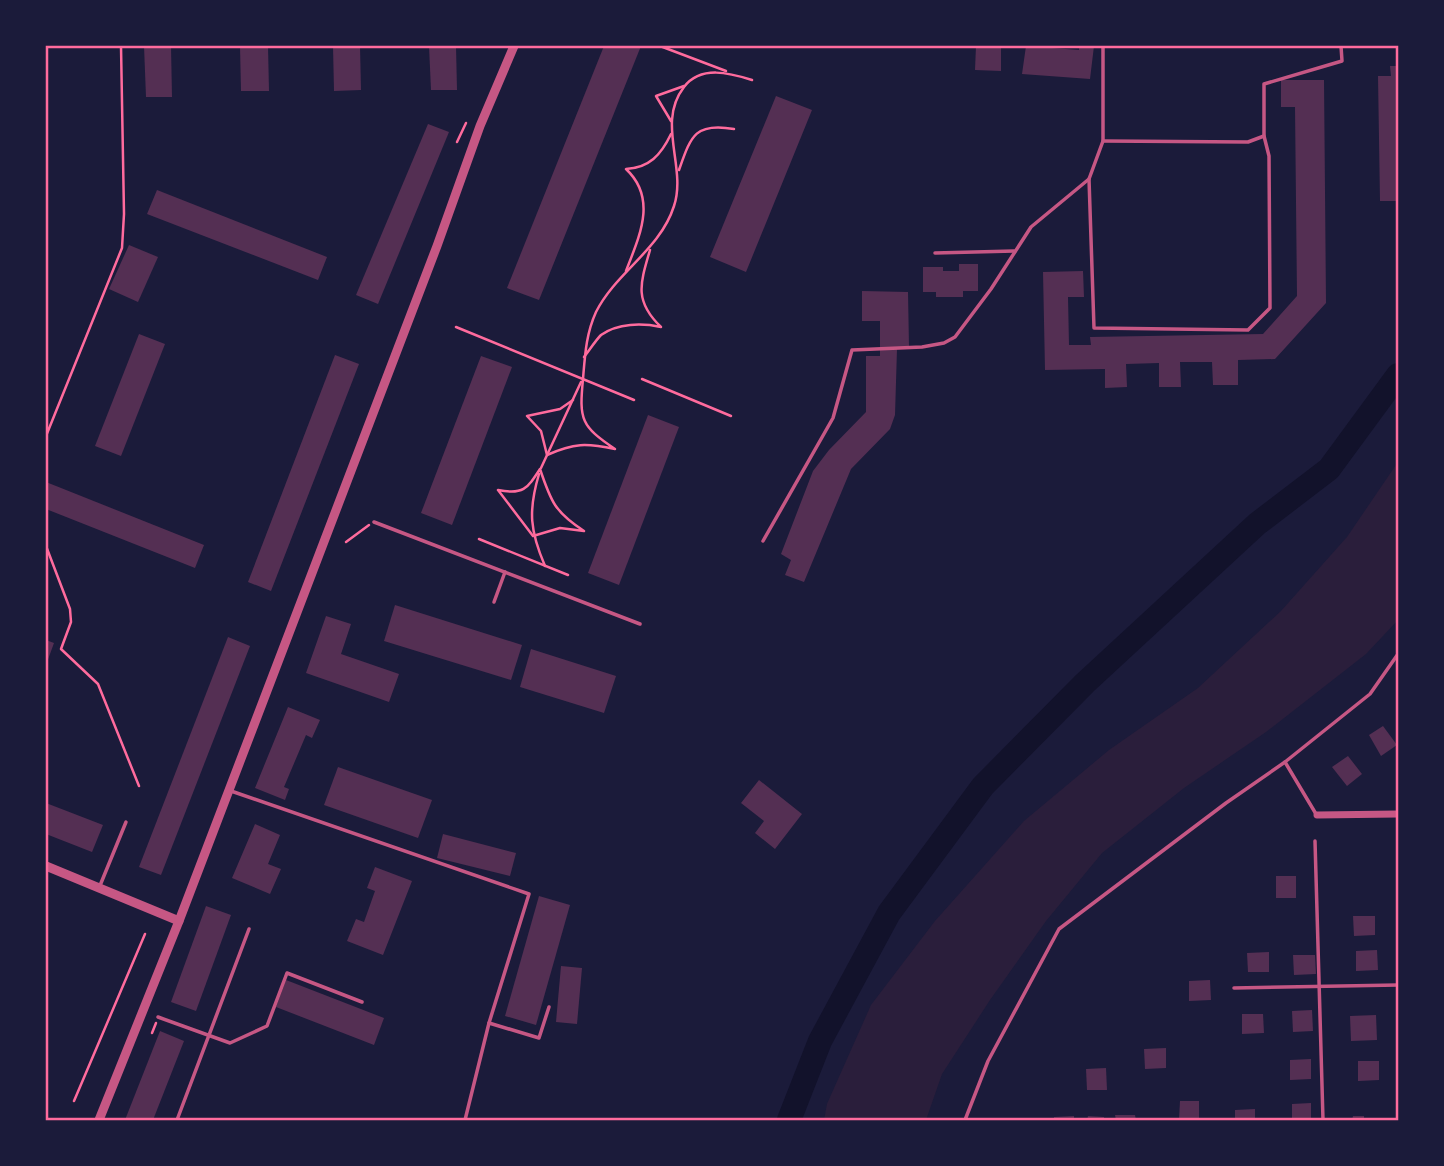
<svg xmlns="http://www.w3.org/2000/svg" width="1444" height="1166" font-family="'Roboto Serif',serif">
<style>
.green{fill:#2a1e3b}
.lines{fill:none;stroke-linecap:round;stroke-linejoin:round}
.river{stroke:#12122b;stroke-width:24}
.building{fill:#542f53}
.path{stroke:#ff6b9d;stroke-width:2.5}
.service{stroke:#c65784;stroke-width:3.5}
.minor{stroke:#c65784;stroke-width:7}
.tertiary{stroke:#c65784;stroke-width:9}
.neatline{fill:none;stroke:#ff6b9d;stroke-width:2.5}
</style>
<rect width="100%" height="100%" fill="#1b1b3a"/>
<polygon class="green" points="1398,462 1398,620 1366,654 1266,732 1184,788 1102,853 1046,921 990,1000 942,1074 926,1120 824,1120 827,1104 871,1005 935,921 1024,821 1109,750 1198,688 1281,611 1347,537"/>
<g class="lines">
<polyline class="river" points="789,1120 820,1041 889,913 983,786 1085,683 1257,524 1329,469 1398,375"/>
</g>
<g class="building">
<polygon points="144,46 171,46 172,97 146,97"/>
<polygon points="240,46 268,46 269,91 241,91"/>
<polygon points="333,46 360,46 361,90 334,91"/>
<polygon points="429,46 456,46 457,90 431,90"/>
<polygon points="604,46 641,46 539,300 507,288"/>
<polygon points="976,46 1001,46 1001,71 975,70"/>
<polygon points="1026,46 1079,50 1079,46 1094,46 1090,79 1022,74"/>
<polygon points="1390,66 1398,66 1398,201 1380,201 1378,76 1391,76"/>
<polygon points="1281,80 1324,80 1326,303 1275,359 1238,360 1238,385 1213,385 1212,362 1180,362 1181,387 1159,387 1159,363 1126,364 1127,387 1105,388 1105,369 1045,370 1043,272 1083,271 1084,297 1068,297 1069,345 1091,345 1090,337 1263,334 1297,296 1295,107 1281,107"/>
<polygon points="776,96 812,110 746,272 710,257"/>
<polygon points="428,124 449,132 378,304 356,295"/>
<polygon points="157,190 327,257 318,280 147,214"/>
<polygon points="129,245 158,257 138,302 109,289"/>
<polygon points="959,264 978,264 978,291 963,291 963,297 936,297 936,292 923,292 923,267 943,267 943,271 959,271"/>
<polygon points="862,291 908,292 909,347 897,349 895,415 890,429 851,469 804,582 785,575 791,560 781,554 813,471 829,450 866,412 866,356 880,356 880,321 862,321"/>
<polygon points="139,334 165,344 121,456 95,446"/>
<polygon points="335,355 359,364 271,591 248,582"/>
<polygon points="481,356 512,367 452,525 421,513"/>
<polygon points="648,415 679,427 619,585 588,573"/>
<polygon points="46,482 204,545 195,568 46,509"/>
<polygon points="395,605 522,645 511,680 384,641"/>
<polygon points="326,616 351,624 341,654 399,674 389,702 306,673"/>
<polygon points="228,637 250,646 161,875 139,867"/>
<polygon points="46,640 54,643 46,665"/>
<polygon points="531,649 616,676 604,713 520,687"/>
<polygon points="288,707 320,720 312,738 306,735 284,787 289,789 285,800 255,788"/>
<polygon points="1383,726 1397,745 1381,756 1369,735"/>
<polygon points="1348,756 1362,774 1347,786 1332,767"/>
<polygon points="338,767 432,800 418,838 324,805"/>
<polygon points="759,780 802,814 775,849 755,833 764,821 741,803"/>
<polygon points="46,803 103,825 92,852 46,834"/>
<polygon points="255,824 280,835 268,864 281,869 270,894 232,878"/>
<polygon points="443,834 516,853 510,876 437,858"/>
<polygon points="375,867 412,881 383,955 347,941 356,919 364,922 375,891 367,888"/>
<rect x="1276" y="876" width="20" height="22"/>
<polygon points="539,896 570,905 536,1025 505,1016"/>
<polygon points="206,906 231,915 196,1011 171,1002"/>
<polygon points="1353,916 1375,916 1375,935 1354,936"/>
<polygon points="1377,950 1378,970 1356,971 1356,951"/>
<polygon points="1269,952 1269,972 1248,972 1247,953"/>
<polygon points="1293,955 1315,955 1316,974 1294,975"/>
<polygon points="561,966 582,968 577,1024 556,1022"/>
<polygon points="286,980 384,1018 374,1045 276,1007"/>
<polygon points="1210,980 1211,1000 1189,1001 1189,981"/>
<polygon points="1312,1010 1313,1031 1293,1032 1292,1011"/>
<polygon points="1242,1014 1263,1014 1264,1033 1242,1034"/>
<polygon points="1376,1015 1377,1040 1351,1041 1350,1016"/>
<polygon points="160,1031 184,1041 153,1120 125,1120"/>
<polygon points="1166,1048 1166,1068 1145,1069 1144,1049"/>
<polygon points="1311,1059 1311,1079 1290,1080 1290,1060"/>
<polygon points="1358,1061 1379,1061 1379,1080 1358,1081"/>
<polygon points="1106,1068 1107,1090 1087,1090 1086,1069"/>
<polygon points="1180,1101 1199,1101 1199,1120 1179,1120"/>
<polygon points="1311,1103 1311,1120 1292,1120 1292,1104"/>
<polygon points="1255,1109 1255,1120 1235,1120 1235,1110"/>
<polygon points="1115,1115 1135,1115 1136,1120 1116,1120"/>
<polygon points="1074,1116 1074,1120 1054,1120 1054,1117"/>
<polygon points="1088,1116 1104,1117 1104,1120 1087,1120"/>
<polygon points="1353,1116 1364,1116 1364,1120 1352,1120"/>
</g>
<g class="lines">
<g class="path">
<polyline points="660,46 726,71"/>
<polyline points="671,121 656,96 684,86"/>
<polyline points="457,142 466,123"/>
<path d="M679 170C691 136 695 122 734 129"/>
<path d="M626 271C639 237 658 199 626 169 649 168 661 155 671 134"/>
<polyline points="456,327 634,400"/>
<path d="M584 357C589 351 595 341 601 335 618 323 642 323 661 327 634 301 640 284 650 250"/>
<polyline points="642,379 731,416"/>
<path d="M573 400 560 409 527 416 541 431 547 455C574 443 586 443 615 449 581 426 579 420 583 379 585 355 586 334 596 312 616 272 660 250 674 206 687 167 656 123 684 87 701 65 730 73 752 80"/>
<polyline points="46,436 122,248 124,214 121,46"/>
<polyline points="541,468 581,382"/>
<path d="M540 469C551 502 555 512 584 531L560 528 533 536 498 490C523 495 527 489 540 469Z"/>
<path d="M539 474C528 511 530 531 545 566"/>
<polyline points="479,539 568,575"/>
<polyline points="346,542 369,525"/>
<polyline points="46,546 70,609 71,622 61,649 98,684 139,786"/>
<polyline points="152,1033 156,1023"/>
<polyline points="74,1101 145,934"/>
</g>
<g class="service">
<polyline points="1103,141 1248,142 1264,136"/>
<polyline points="1089,179 1094,328 1248,330 1270,308 1269,156 1264,136 1264,84 1342,61 1341,46"/>
<polyline points="935,253 1014,251"/>
<polyline points="374,522 640,624"/>
<polyline points="763,541 833,418 852,350 922,347 944,343 955,337 991,289 1031,227 1089,179 1103,141 1103,46"/>
<polyline points="494,602 505,572"/>
<polyline points="1285,762 1316,814"/>
<polyline points="231,791 529,894 489,1023 465,1120"/>
<polyline points="1315,841 1323,1120"/>
<polyline points="99,888 126,822"/>
<polyline points="1234,988 1398,985"/>
<polyline points="158,1017 230,1043 267,1026 287,973 362,1002"/>
<polyline points="489,1023 539,1038 549,1007"/>
<polyline points="177,1120 249,929"/>
<polyline points="965,1120 988,1061 1059,929 1226,803 1285,762 1370,694 1398,654"/>
</g>
<polyline class="minor" points="1317,815 1398,814"/>
<g class="tertiary">
<polyline points="46,866 179,921"/>
<polyline points="99,1120 179,921 437,246 480,126 514,46"/>
</g>
</g>
<rect width="1444" height="1166" fill="none" stroke="#1b1b3a" stroke-width="94"/>
<rect x="47" y="47" width="1350" height="1072" class="neatline"/>
</svg>
